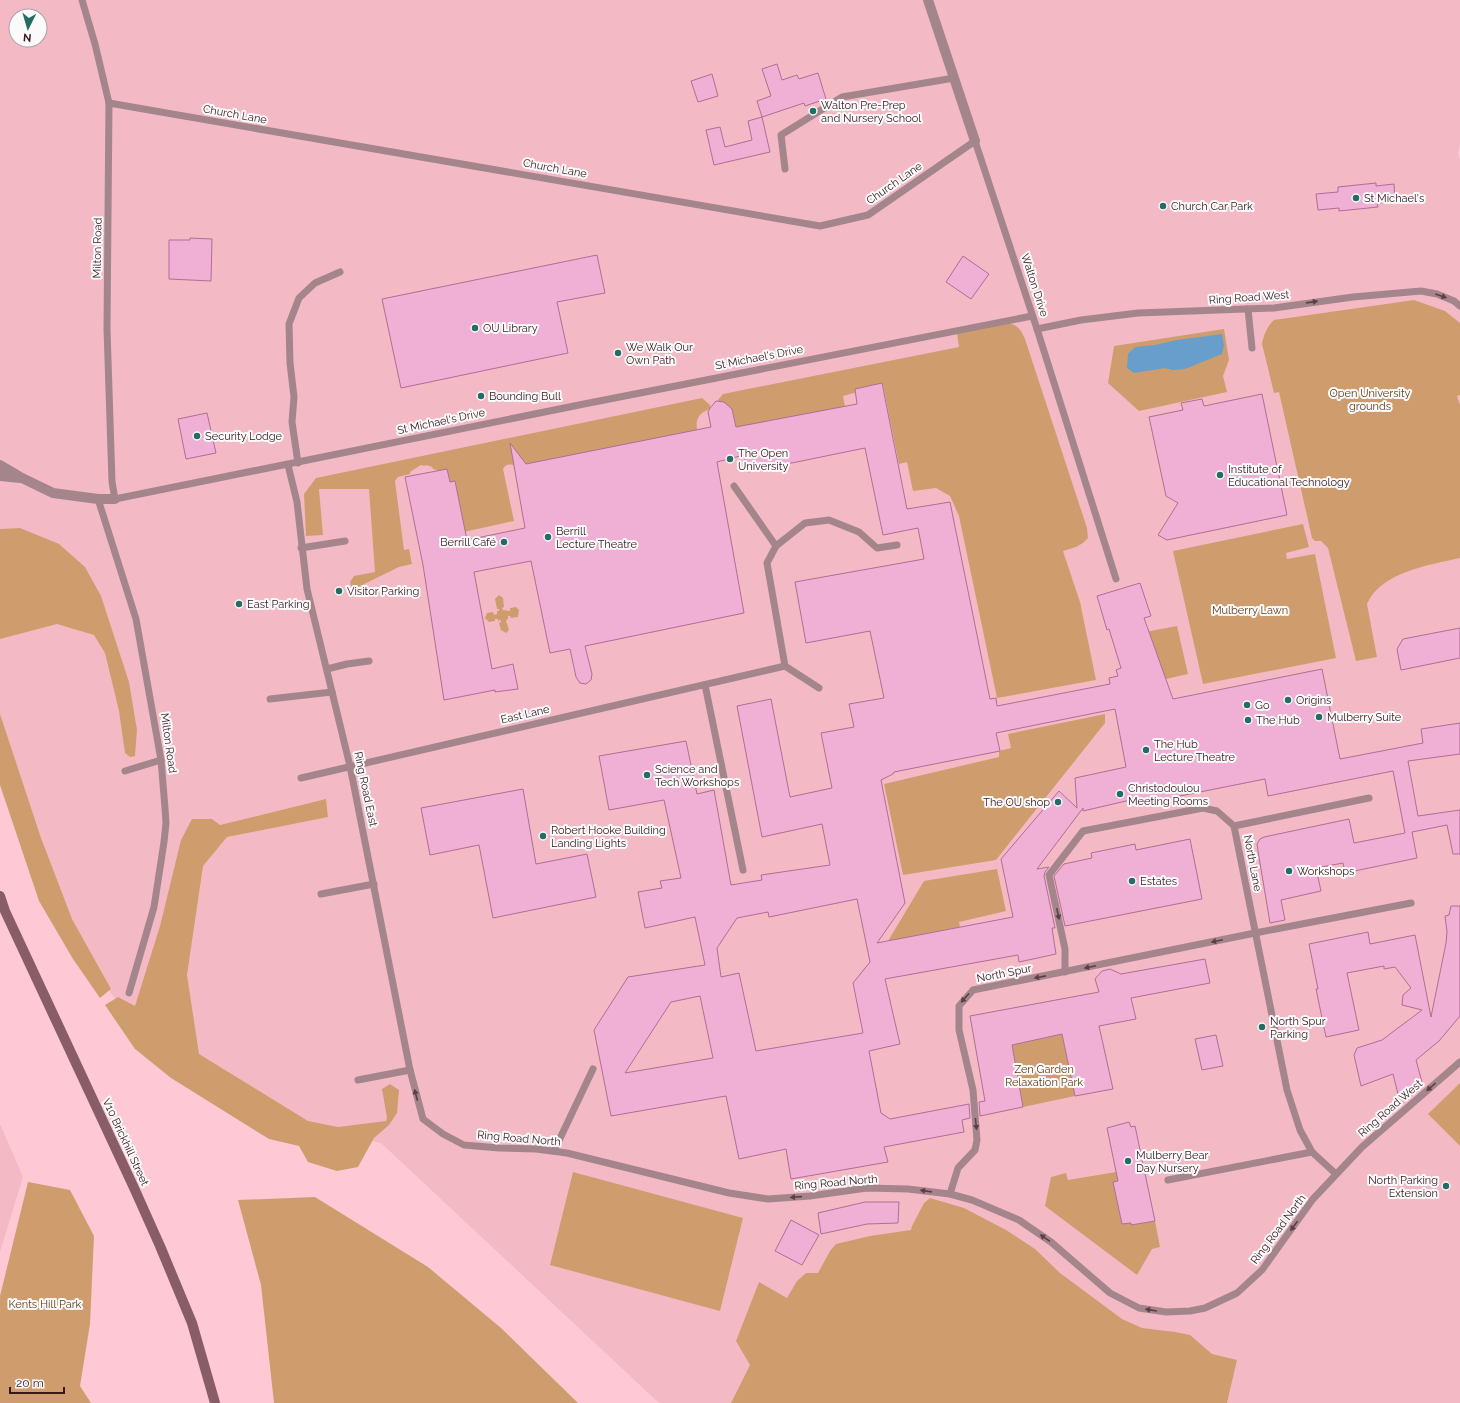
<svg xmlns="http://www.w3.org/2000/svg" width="1460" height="1403" font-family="Raleway,sans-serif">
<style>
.built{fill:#f3bac6;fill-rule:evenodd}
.green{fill:#cf9d6d}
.water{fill:#679ecb}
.building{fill:#f0afd4;stroke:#b26c95;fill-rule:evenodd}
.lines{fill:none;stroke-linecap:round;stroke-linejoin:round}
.lane{stroke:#a5858c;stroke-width:7}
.street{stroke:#a5858c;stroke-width:10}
.secondary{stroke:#895d67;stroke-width:10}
.oneway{fill:#5e3e46}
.poi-dot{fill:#246d64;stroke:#fafafa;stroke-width:1.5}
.labels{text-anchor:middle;stroke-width:4;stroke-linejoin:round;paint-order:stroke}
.poi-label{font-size:11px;fill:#371820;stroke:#fafafa;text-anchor:start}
.street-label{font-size:11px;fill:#371820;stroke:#fafafa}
.park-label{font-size:11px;fill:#603d18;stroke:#fafafa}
</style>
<rect width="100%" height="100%" fill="#fec9d4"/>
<g class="built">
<path d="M0 0H1460V145L1458 153 1460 161V1403H659L381 1143 233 1106 152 1050 53 913 0 757ZM16 16H40V40H16Z"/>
<polygon points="0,1124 23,1177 0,1252"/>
</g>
<g class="green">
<path d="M1414 300 1445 311 1460 323V395L1457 396 1460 405V558C1429 565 1381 572 1367 604L1377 657 1356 661 1328 548 1321 541H1315L1312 538 1279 392 1274 393 1262 344C1263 336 1268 325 1274 320Z"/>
<path d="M1005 323C1017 324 1020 328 1025 339L1087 528 1088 538 1083 543 1076 547 1063 551 1080 602 1096 680 997 698 959 516 950 496 936 488 913 491 907 462 899 464 883 385 843 396 847 417 733 440 718 404V400L723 394 959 347 957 333Z"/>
<polygon points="1224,329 1229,360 1223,376 1227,392 1139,411 1108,383 1114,346"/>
<path d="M702 398 710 405V409C696 414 695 422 698 435L517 466C511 464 506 463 503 469L514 521 459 533 439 482 437 470 433 469 432 467 426 465 425 466 421 465 410 472V474L398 477 395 481 404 550 409 549 412 564 399 567 352 590 350 582 354 576 375 572 369 489H319L323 535 306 536 304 494 316 478Z"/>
<polygon points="1303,524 1309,547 1286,553 1287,559 1315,554 1336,658 1203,684 1173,551"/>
<polygon points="20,528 59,544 85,567 101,596 129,682 137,730 135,756 130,757 125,753 119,711 105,653 94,635 57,624 0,639 0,529"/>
<polygon points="499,595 503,598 504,607 502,608 503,610 510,611 510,608 516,607 519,610 518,617 511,618 510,616 508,616 508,619 507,619 506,623 507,623 509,630 506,633 501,630 499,623 501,622 501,620 498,621 498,619 495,619 495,621 489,622 485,618 487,613 493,612 494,615 497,614 497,611 499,611 499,609 497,609 495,599"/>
<polygon points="1177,626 1188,674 1166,679 1145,632"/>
<polygon points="0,714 41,838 72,919 111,989 100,998 73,959 39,901 0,785"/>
<polygon points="1105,714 1105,723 996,860 903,875 884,784 999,757 999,751 1011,748 1008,734"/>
<polygon points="326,799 328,817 227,837 203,866 187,975 199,1054 308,1121 338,1127 386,1121 387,1118 382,1089 390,1084 399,1090 397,1113 389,1125 374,1138 358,1167 337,1171 308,1162 299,1146 269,1139 171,1078 135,1049 105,1005 118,997 135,1006 160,926 181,840 192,819 212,819 220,825"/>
<polygon points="997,869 1006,911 959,922 960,927 888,941 924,881"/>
<polygon points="1062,1034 1075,1096 1023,1107 1012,1044"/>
<polygon points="1460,1083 1460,1146 1428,1114"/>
<polygon points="573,1172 743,1218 720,1311 550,1265"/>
<polygon points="1116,1172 1118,1181 1113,1182 1122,1224 1131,1222 1131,1225 1155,1221 1160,1247 1152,1249 1137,1275 1045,1206 1051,1177 1066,1173 1068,1180"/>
<polygon points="28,1182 70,1190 94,1236 90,1324 80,1386 91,1403 0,1403 0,1296"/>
<polygon points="315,1197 428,1267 501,1328 578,1403 274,1403 261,1285 238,1200"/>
<polygon points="930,1198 964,1208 1006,1230 1035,1249 1060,1273 1122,1319 1142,1328 1175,1332 1190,1335 1212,1354 1237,1360 1227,1403 731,1403 750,1365 736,1341 759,1282 787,1298 797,1281 806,1273 818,1273 830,1251 836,1244 870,1236 911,1230 912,1226 924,1203"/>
</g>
<polygon class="water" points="1222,334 1224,346 1222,354 1185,369 1173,370 1165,368 1134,373 1127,368 1128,354 1135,347 1155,345 1177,340"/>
<g class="building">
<polygon points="777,64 782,80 797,75 799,79 818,73 826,99 805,106 804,103 762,117 757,101 771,96 762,69"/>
<polygon points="712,74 718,96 698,102 691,81"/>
<polygon points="762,117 770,152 714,165 706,130 720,127 725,147 752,140 748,121"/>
<polygon points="1376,183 1376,186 1394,184 1395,202 1377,203 1378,207 1339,211 1339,208 1318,210 1316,194 1338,192 1338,187"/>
<polygon points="190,238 212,239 211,281 169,279 169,240 190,240"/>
<polygon points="597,255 605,293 557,302 568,353 401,388 382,299"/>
<polygon points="963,256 989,274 971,299 946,282"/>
<path d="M882 383 907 509 950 502 990 699 996 698 997 706 1110 684 1109 678 1118 676 1116 670 1121 668 1109 629 1107 630 1097 596 1140 583 1151 616 1144 618 1173 699 1322 669 1340 759 1423 743 1421 729 1460 723V754L1408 761 1418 816 1460 810V854H1453L1447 825 1412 832 1417 858 1345 873 1343 863 1316 868 1321 891 1281 900 1285 920 1270 923 1258 851 1257 844 1260 839 1264 837 1349 819 1354 843 1405 833 1393 771 1268 796 1265 779 1140 804 1139 798 1083 811V808L1037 869 1049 867 1045 872 1044 876 1055 928H1052L1056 954 1019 962 1018 955 885 979 900 1044 869 1051 881 1113 890 1119 969 1104 970 1118 962 1120 964 1132 884 1147 888 1162 791 1179 786 1149 739 1159 726 1096 611 1116 594 1030 628 977 705 965 695 917 645 928 638 892 662 888 660 881 681 878 664 800 609 810 599 756 686 741 697 794 714 790 731 885 762 880 761 875 830 865 822 824 762 837 737 706 771 699 790 797 832 788 821 733 854 727 849 704 884 698 870 631 806 643 795 582 924 559 918 528 883 535 865 448 748 472 744 455 717 462 744 613 585 646 592 674 591 680 586 684 580 683 576 677 570 649 550 653 531 561 474 572 492 669 513 664 518 689 495 692V690L444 700 423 565 405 477 447 469 450 482 455 481 467 540 525 528 510 443 526 464 711 427 708 412 710 408 716 401 724 402 732 409 736 427 857 404 855 389ZM1115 709 1126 767 1075 778 1077 808 1059 791 1001 859 1013 917 877 943 905 903 881 780 893 774 894 772 1000 751 996 733ZM857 899 870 962 853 983 863 1033 756 1051 739 973 721 977 717 948 737 918 768 912 769 917ZM700 996 713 1058 625 1073 671 1002Z"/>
<polygon points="1262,394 1287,515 1167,540 1158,535 1178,503 1166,496 1149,417 1183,410 1181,403 1202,399 1204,406"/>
<polygon points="207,413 216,453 186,459 178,419"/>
<polygon points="1460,628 1460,658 1401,670 1397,649 1403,639"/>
<polygon points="523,789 536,864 587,854 596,897 493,918 479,845 430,855 421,808"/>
<polygon points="1190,839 1202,899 1065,926 1054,876 1064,864 1092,858 1091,853 1135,844 1136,850"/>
<polygon points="1451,906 1460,906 1460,1016 1439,1041 1416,1060 1422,1082 1409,1098 1398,1094 1393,1074 1361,1086 1354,1055 1357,1048 1382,1040 1422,1010 1402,1005 1403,995 1411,988 1395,967 1384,969 1384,966 1347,973 1359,1030 1326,1037 1316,989 1318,989 1309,944 1368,932 1370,944 1415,935 1431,1017 1446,943 1447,932 1445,916 1449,915"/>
<polygon points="1205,959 1210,983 1131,998 1136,1019 1099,1026 1113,1089 1075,1096 1062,1034 1012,1045 1023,1107 980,1116 979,1102 985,1101 970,1016 1099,992 1095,979 1102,971 1110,969 1121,974"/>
<polygon points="1216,1035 1223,1066 1202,1070 1195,1039"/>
<polygon points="1129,1122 1131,1127 1135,1126 1155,1221 1131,1225 1131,1223 1122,1224 1113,1182 1118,1181 1107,1128"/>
<polygon points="865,1202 899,1202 898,1223 867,1224 821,1234 818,1213"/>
<polygon points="791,1220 819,1235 802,1265 775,1251"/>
</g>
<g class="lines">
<g class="lane">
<polyline points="82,0 95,44 109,103 107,329 112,482 115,499 584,404 1032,316"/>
<polyline points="109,103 820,226 868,215 975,141 1037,329 1116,579"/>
<polyline points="785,169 781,135 842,97 954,78"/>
<polyline points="1248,309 1252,348"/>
<polyline points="1037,329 1081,320 1138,313 1274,308 1353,297 1421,291 1437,294 1454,301 1460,306"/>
<polyline points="298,463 292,422 294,397 290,363 289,324 299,298 315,283 340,272"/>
<polyline points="288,465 297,502 307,589 350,766 410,1070 423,1119 443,1134 464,1145 499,1148 536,1149 567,1153 729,1193 768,1199 810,1196 867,1188 908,1189 950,1194 972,1200 1019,1220 1051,1242 1110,1293 1139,1308 1166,1312 1190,1311 1205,1308 1237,1293 1262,1270 1313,1199 1362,1147 1460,1062"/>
<polyline points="734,486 776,546"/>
<polyline points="98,499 136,619 161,760 165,808 166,823 164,842 154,907 129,993"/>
<polyline points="301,548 345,541"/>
<polyline points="327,669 347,664 369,661"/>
<polyline points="705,685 743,870"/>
<polyline points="819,688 785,666 767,563 776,546 805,523 829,520 859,532 877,548 897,545"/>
<polyline points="270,699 332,692"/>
<polyline points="125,771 161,760"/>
<polyline points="301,778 785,666"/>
<polyline points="1234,826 1369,798"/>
<polyline points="321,894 374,884"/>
<polyline points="1065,972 1065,949 1049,875 1083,831 1203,808 1217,811 1234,826 1287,1090 1300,1130 1312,1152 1336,1174"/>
<polyline points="358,1080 410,1070"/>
<polyline points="554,1151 593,1069"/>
<polyline points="1168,1180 1312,1152"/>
<polyline points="950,1194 958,1168 975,1150 977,1140 973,1090 959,1030 959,1006 973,990 1255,933 1411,903"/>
</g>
<g class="street">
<polyline points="928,0 975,141"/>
<polyline points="0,465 22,478 53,493 98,499 115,499"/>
<polyline points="0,476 20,478"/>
</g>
<polyline class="secondary" points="0,896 5,911 135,1190 160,1246 192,1323 215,1403"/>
</g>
<defs><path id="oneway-solid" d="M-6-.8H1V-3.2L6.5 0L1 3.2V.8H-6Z"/></defs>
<g class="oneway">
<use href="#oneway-solid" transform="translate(1441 296) rotate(19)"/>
<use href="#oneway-solid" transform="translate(1312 302) rotate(-8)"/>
<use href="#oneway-solid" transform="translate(1058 914) rotate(78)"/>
<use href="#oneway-solid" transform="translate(1217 941) rotate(168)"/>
<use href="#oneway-solid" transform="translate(1090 967) rotate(168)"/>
<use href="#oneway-solid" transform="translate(1040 977) rotate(169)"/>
<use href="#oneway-solid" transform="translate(965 998) rotate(132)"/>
<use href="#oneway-solid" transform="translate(1431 1087) rotate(139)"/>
<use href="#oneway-solid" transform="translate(416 1095) rotate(-105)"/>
<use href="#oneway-solid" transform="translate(976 1124) rotate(84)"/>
<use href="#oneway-solid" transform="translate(926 1191) rotate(-172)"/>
<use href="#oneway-solid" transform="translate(796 1197) rotate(176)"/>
<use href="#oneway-solid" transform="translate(1294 1226) rotate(126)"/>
<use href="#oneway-solid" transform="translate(1045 1238) rotate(-146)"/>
<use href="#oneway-solid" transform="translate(1151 1310) rotate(-171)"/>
</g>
<g class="poi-dot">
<circle cx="813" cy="111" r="4"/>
<circle cx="1356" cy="198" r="4"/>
<circle cx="1163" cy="206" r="4"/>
<circle cx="475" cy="328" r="4"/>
<circle cx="618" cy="353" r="4"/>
<circle cx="481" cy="396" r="4"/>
<circle cx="197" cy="436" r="4"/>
<circle cx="730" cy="459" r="4"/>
<circle cx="1220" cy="475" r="4"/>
<circle cx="548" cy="537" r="4"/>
<circle cx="504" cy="542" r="4"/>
<circle cx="339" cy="591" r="4"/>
<circle cx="239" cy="604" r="4"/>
<circle cx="1288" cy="700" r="4"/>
<circle cx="1247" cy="705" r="4"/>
<circle cx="1319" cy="717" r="4"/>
<circle cx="1248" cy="720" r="4"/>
<circle cx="1146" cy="750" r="4"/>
<circle cx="647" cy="775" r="4"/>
<circle cx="1120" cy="794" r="4"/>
<circle cx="1058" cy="802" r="4"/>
<circle cx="543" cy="836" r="4"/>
<circle cx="1289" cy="871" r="4"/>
<circle cx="1132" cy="881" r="4"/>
<circle cx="1262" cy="1027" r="4"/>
<circle cx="1128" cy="1161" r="4"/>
<circle cx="1446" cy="1186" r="4"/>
</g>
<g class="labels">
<g class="poi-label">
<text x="821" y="109">Walton Pre-Prep<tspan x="821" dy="13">and Nursery School</tspan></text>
<text x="1364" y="202">St Michael's</text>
<text x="1171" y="210">Church Car Park</text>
<text x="483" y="332">OU Library</text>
<text x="626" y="351">We Walk Our<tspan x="626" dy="13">Own Path</tspan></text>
<text x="489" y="400">Bounding Bull</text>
<text x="205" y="440">Security Lodge</text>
<text x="738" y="457">The Open<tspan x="738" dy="13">University</tspan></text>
<text x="1228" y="473">Institute of<tspan x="1228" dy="13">Educational Technology</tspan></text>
<text x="556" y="535">Berrill<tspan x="556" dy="13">Lecture Theatre</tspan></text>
<text x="496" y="546" text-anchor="end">Berrill Café</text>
<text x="347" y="595">Visitor Parking</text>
<text x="247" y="608">East Parking</text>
<text x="1296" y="704">Origins</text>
<text x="1255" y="709">Go</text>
<text x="1327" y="721">Mulberry Suite</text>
<text x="1256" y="724">The Hub</text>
<text x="1154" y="748">The Hub<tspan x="1154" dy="13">Lecture Theatre</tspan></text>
<text x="655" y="773">Science and<tspan x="655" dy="13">Tech Workshops</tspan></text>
<text x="1128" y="792">Christodoulou<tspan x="1128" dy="13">Meeting Rooms</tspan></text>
<text x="1050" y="806" text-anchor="end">The OU shop</text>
<text x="551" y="834">Robert Hooke Building<tspan x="551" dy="13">Landing Lights</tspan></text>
<text x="1297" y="875">Workshops</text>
<text x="1140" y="885">Estates</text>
<text x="1270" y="1025">North Spur<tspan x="1270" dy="13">Parking</tspan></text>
<text x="1136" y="1159">Mulberry Bear<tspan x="1136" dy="13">Day Nursery</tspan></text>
<text x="1438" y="1184" text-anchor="end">North Parking<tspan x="1438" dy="13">Extension</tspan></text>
</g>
<g class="street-label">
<text transform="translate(235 114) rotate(10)" y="4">Church Lane</text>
<text transform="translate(555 168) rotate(10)" y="4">Church Lane</text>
<text transform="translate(894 183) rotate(-35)" y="4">Church Lane</text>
<text transform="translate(97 248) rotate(-89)" y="4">Milton Road</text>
<text transform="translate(1035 285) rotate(72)" y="4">Walton Drive</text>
<text transform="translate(1249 297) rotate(-4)" y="4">Ring Road West</text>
<text transform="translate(759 357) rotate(-11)" y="4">St Michael's Drive</text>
<text transform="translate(441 421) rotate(-12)" y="4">St Michael's Drive</text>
<text transform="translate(525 714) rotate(-13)" y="4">East Lane</text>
<text transform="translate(169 743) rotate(82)" y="4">Milton Road</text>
<text transform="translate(366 789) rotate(78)" y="4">Ring Road East</text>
<text transform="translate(1253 863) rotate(79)" y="4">North Lane</text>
<text transform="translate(1004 973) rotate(-11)" y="4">North Spur</text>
<text transform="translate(1390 1108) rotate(-41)" y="4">Ring Road West</text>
<text transform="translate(519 1138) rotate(5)" y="4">Ring Road North</text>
<text transform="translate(126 1142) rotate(65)" y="4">V10 Brickhill Street</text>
<text transform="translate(836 1182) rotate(-5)" y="4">Ring Road North</text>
<text transform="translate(1278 1229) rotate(-53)" y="4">Ring Road North</text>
</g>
<g class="park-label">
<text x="1370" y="397">Open University<tspan x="1370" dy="13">grounds</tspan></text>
<text x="1250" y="614">Mulberry Lawn</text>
<text x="1044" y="1073">Zen Garden<tspan x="1044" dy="13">Relaxation Park</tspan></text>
<text x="45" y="1308">Kents Hill Park</text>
</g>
</g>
<g transform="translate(28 28) rotate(185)"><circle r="19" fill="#fafafa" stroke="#aca0a3"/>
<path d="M0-3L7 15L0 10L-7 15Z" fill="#246d64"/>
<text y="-6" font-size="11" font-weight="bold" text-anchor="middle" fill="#371820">N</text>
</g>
<path d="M10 1387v6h54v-6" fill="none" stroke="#371820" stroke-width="2"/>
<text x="16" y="1387" font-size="12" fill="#371820" stroke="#fafafa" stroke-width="3" paint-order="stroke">20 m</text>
</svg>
